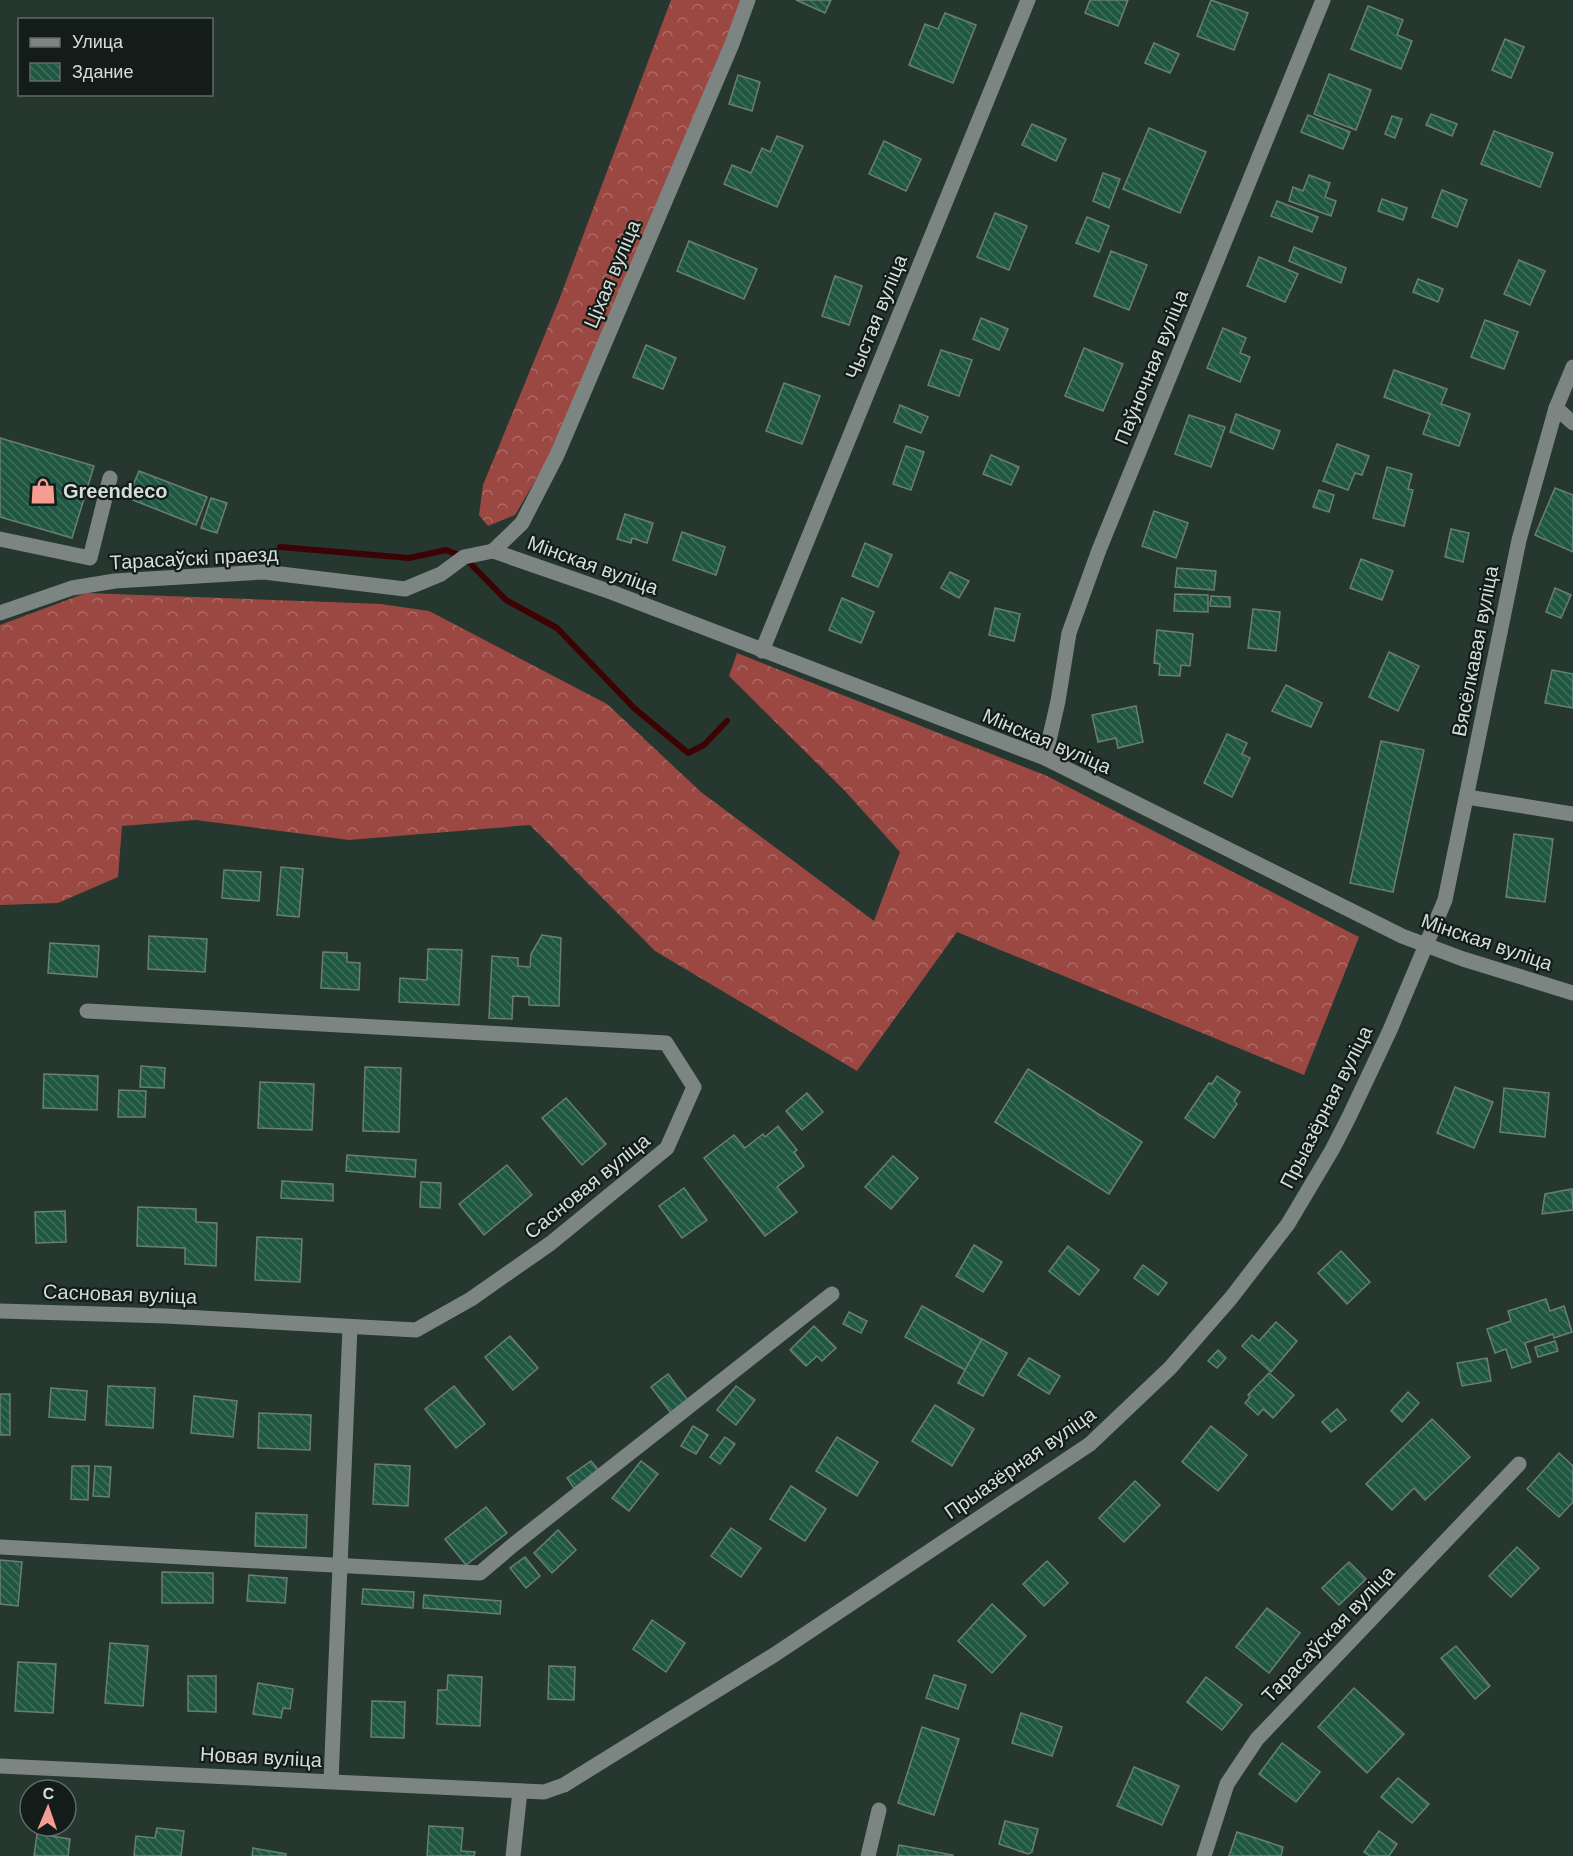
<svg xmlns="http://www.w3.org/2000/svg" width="1573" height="1856" font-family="Helvetica,sans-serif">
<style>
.forest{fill:url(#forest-crowns)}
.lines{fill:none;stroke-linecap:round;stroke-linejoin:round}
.stream{stroke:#3c0204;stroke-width:6}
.building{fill:url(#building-back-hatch);stroke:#6b7e76;stroke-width:1.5}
.minor{stroke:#7c8581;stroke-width:15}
.labels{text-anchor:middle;stroke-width:4.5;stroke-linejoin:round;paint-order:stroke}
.street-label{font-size:20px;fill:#d4dfda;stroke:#141c19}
.poi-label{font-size:20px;font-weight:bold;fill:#d4dfda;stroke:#141c19;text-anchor:start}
</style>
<defs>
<pattern id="forest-crowns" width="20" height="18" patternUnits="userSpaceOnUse" patternTransform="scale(1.5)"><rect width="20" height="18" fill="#9b4842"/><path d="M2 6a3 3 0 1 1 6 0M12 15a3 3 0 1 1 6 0" fill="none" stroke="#ac6b66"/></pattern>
<pattern id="building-back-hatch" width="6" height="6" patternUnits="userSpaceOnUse" patternTransform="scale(1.5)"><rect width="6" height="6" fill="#205743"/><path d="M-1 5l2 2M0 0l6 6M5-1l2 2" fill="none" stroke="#406f5e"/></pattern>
</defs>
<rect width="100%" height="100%" fill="#25372f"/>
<g class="forest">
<polygon points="671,0 743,0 548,459 515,515 488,526 479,515 483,485 559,300"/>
<polygon points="86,593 381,604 429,611 607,704 701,792 874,921 900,852 845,791 729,676 737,653 1047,776 1359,937 1304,1075 957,932 857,1071 655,951 530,825 349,840 196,820 122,826 118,877 58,903 0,905 0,625"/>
</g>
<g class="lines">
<polyline class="stream" points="280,547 409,558 446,550 464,557 506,600 557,628 634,708 688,753 704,745 727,721"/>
</g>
<g class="building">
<polygon points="796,0 831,0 825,13"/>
<polygon points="1090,0 1128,0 1118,26 1085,13"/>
<polygon points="1211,0 1248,13 1234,50 1197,36"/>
<polygon points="1368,6 1403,20 1397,35 1412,41 1401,69 1351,49"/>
<polygon points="945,13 976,25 953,83 909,65 925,24 938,29"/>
<polygon points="1505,39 1524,47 1511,78 1492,70"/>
<polygon points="1154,43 1179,54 1170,73 1145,63"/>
<polygon points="1329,74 1371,90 1356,130 1314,114"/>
<polygon points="738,75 760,82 752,111 729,104"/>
<polygon points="1431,114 1457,124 1452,136 1426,125"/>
<polygon points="1308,115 1350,132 1343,149 1301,132"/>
<polygon points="1392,116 1402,119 1395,138 1385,134"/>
<polygon points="1032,124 1066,139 1056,161 1022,145"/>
<polygon points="1149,128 1206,152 1180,213 1123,189"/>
<polygon points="1494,131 1553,153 1540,187 1481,164"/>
<polygon points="777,136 803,146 777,207 724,184 732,165 751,173 762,148 770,152"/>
<polygon points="884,141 921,159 906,191 869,174"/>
<polygon points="1103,173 1120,179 1109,208 1093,201"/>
<polygon points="1309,175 1330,183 1325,197 1336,201 1331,216 1289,201 1293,187 1303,191"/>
<polygon points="1442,190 1467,200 1457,227 1432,217"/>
<polygon points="1382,199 1407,208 1403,220 1378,211"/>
<polygon points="1277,201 1318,217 1312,232 1271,216"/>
<polygon points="995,213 1027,226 1009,270 977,257"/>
<polygon points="1087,217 1109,226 1099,252 1076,243"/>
<polygon points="689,241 757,269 744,299 677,271"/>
<polygon points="1294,247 1346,268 1341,283 1289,261"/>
<polygon points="1111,251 1147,265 1129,310 1094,296"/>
<polygon points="1259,257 1298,274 1285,302 1247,286"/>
<polygon points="1519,260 1545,271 1530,305 1504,294"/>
<polygon points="835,276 862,286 849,325 822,316"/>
<polygon points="1418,279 1443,289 1438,302 1413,292"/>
<polygon points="981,318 1008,329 999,350 973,339"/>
<polygon points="1485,320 1518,332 1504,369 1471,357"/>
<polygon points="1223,328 1246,338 1240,353 1250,357 1240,382 1207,368"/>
<polygon points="646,345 676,358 663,389 633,377"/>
<polygon points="1084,348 1123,364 1103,411 1065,396"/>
<polygon points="941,350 972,360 959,396 928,385"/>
<polygon points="1394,370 1447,389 1441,404 1470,414 1459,446 1423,434 1430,414 1384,397"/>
<polygon points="784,383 820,396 802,444 766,431"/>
<polygon points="900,405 928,417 921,433 894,422"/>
<polygon points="1236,414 1280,431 1273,449 1230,432"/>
<polygon points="1189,415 1225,427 1211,467 1175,454"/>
<polygon points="0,438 94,466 72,538 0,517"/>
<polygon points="1337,444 1369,456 1362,475 1355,473 1348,490 1323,481"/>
<polygon points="906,446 924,452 911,490 893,484"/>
<polygon points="991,455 1019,467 1011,485 983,474"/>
<polygon points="1387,467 1412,474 1408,489 1413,490 1404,526 1373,518"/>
<polygon points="139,471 207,497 196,525 128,498"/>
<polygon points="1555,488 1573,495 1573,552 1535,535"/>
<polygon points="1319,490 1334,495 1329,512 1313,507"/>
<polygon points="211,498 227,503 217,533 201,528"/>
<polygon points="1154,511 1188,523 1176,558 1142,546"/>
<polygon points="625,514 653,523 647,543 632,538 631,543 617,539"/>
<polygon points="1451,529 1469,533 1463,562 1445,557"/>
<polygon points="682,532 725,547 716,575 673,560"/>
<polygon points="865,543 892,555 878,587 852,576"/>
<polygon points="1361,559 1393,571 1382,600 1350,588"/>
<polygon points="1177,568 1216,571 1214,590 1175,587"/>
<polygon points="950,572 969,581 959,598 941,588"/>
<polygon points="1555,588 1571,595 1561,618 1546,612"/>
<polygon points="1175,594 1208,595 1208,612 1174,611"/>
<polygon points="1211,596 1230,597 1230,607 1210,606"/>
<polygon points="842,598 874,612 861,643 829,630"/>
<polygon points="995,608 1020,614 1014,641 989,635"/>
<polygon points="1253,609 1280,612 1276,651 1248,648"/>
<polygon points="1157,630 1193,634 1190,666 1181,665 1180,676 1159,675 1160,664 1154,663"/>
<polygon points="1389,652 1419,666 1398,711 1369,697"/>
<polygon points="1552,670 1573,674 1573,708 1545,703"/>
<polygon points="1286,685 1322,703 1311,727 1272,711"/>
<polygon points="1136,706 1143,742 1118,748 1116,738 1098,742 1092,715"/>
<polygon points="1227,734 1247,743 1242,754 1250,758 1232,797 1204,783"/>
<polygon points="1381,741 1424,750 1393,892 1350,883"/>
<polygon points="1514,834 1553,839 1545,902 1506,897"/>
<polygon points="281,867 303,869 299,917 277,915"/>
<polygon points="224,870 261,872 259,901 222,898"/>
<polygon points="542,935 561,938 559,1006 529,1005 529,997 513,996 512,1019 489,1018 492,956 518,958 518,966 530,967 531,954"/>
<polygon points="149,936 207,939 205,972 148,969"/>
<polygon points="50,943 99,946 97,977 48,973"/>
<polygon points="428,949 462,950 459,1005 399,1002 400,978 427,980"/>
<polygon points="323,952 347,953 347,962 360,963 359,990 321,988"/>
<polygon points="141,1066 165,1068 164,1088 140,1087"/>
<polygon points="365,1067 401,1068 399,1132 363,1131"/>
<polygon points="1028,1069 1142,1142 1109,1194 995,1122"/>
<polygon points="44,1074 98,1076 97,1110 43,1108"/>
<polygon points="1217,1076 1240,1092 1234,1101 1237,1104 1214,1138 1185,1118 1209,1083 1212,1084"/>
<polygon points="260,1082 314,1084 312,1130 258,1128"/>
<polygon points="1455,1087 1493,1102 1474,1148 1437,1133"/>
<polygon points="1504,1088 1549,1093 1545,1137 1500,1132"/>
<polygon points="119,1090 146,1091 145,1117 118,1117"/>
<polygon points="807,1093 823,1112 802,1130 786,1111"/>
<polygon points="566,1098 606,1144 582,1165 542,1118"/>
<polygon points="778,1126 797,1150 794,1152 804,1166 777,1187 797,1212 765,1236 704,1158 734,1135 745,1148 763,1134 765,1137"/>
<polygon points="347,1155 416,1160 415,1177 346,1171"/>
<polygon points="893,1156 918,1178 891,1209 865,1187"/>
<polygon points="507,1165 532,1195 484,1235 459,1204"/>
<polygon points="282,1181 333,1184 333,1201 281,1198"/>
<polygon points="421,1182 441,1183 440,1208 420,1207"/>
<polygon points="684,1188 707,1220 682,1238 659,1206"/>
<polygon points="1572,1189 1573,1210 1542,1214 1545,1194"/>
<polygon points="138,1207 196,1209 196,1222 217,1223 216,1266 185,1264 185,1248 137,1246"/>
<polygon points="65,1211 66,1242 36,1243 35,1212"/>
<polygon points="257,1237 302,1239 300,1282 255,1280"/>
<polygon points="974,1245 1002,1262 983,1292 956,1276"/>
<polygon points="1068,1246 1099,1270 1079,1295 1049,1271"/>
<polygon points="1341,1251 1370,1282 1347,1304 1318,1273"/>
<polygon points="1143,1265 1167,1283 1158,1295 1134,1278"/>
<polygon points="1546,1299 1550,1311 1564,1306 1572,1332 1554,1338 1553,1334 1525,1343 1531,1362 1512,1368 1506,1349 1495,1353 1487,1329 1511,1321 1508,1311"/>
<polygon points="922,1306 982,1339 965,1370 905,1337"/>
<polygon points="849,1312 867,1321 861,1333 843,1324"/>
<polygon points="1276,1322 1297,1341 1271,1372 1242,1346 1252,1335 1259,1341"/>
<polygon points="814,1326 836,1348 822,1361 817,1356 806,1366 790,1350"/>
<polygon points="510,1336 538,1368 513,1390 485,1357"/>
<polygon points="982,1339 1007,1353 983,1396 958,1383"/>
<polygon points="1555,1341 1558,1351 1538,1357 1535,1347"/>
<polygon points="1218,1350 1226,1358 1217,1368 1208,1361"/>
<polygon points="1029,1358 1060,1376 1049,1394 1018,1375"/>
<polygon points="1487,1358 1491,1381 1462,1386 1457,1363"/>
<polygon points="1269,1373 1294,1395 1273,1418 1263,1409 1258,1415 1245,1403 1250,1397 1248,1395"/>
<polygon points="668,1374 688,1400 671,1413 651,1387"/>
<polygon points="108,1386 155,1388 153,1428 106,1425"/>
<polygon points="454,1386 485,1424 456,1448 425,1409"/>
<polygon points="736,1386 755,1400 736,1425 717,1410"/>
<polygon points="51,1388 87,1391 85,1420 49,1417"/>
<polygon points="1408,1392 1419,1403 1402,1422 1391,1411"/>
<rect x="0" y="1394" width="10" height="41"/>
<polygon points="194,1396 237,1401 233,1437 191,1433"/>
<polygon points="935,1405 974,1429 952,1466 912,1441"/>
<polygon points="1337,1409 1346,1420 1331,1432 1322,1422"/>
<polygon points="259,1413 311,1415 310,1450 258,1448"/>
<polygon points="1432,1419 1470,1457 1425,1500 1414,1488 1392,1510 1366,1484"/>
<polygon points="693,1426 708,1435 696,1454 681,1446"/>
<polygon points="1211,1426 1247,1455 1218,1491 1182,1462"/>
<polygon points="725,1437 735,1444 720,1464 710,1457"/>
<polygon points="837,1437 878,1462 857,1496 816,1471"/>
<polygon points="1559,1453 1573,1466 1573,1502 1559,1517 1527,1489"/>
<polygon points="591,1461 601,1473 576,1491 567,1478"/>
<polygon points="641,1461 658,1474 629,1511 612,1498"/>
<polygon points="375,1464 410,1466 408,1506 373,1504"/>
<polygon points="72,1466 89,1466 88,1500 71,1499"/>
<polygon points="95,1466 111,1467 109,1497 93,1496"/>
<polygon points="1135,1481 1160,1505 1124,1542 1099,1518"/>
<polygon points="791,1486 826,1509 805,1541 770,1519"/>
<polygon points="486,1507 507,1533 466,1565 445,1539"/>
<polygon points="256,1513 307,1515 306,1548 255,1546"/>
<polygon points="731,1528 761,1548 741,1577 711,1556"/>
<polygon points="558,1530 576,1550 552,1573 534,1553"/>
<polygon points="1517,1547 1539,1568 1511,1597 1489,1576"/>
<polygon points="525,1557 540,1576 526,1588 510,1568"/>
<polygon points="0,1560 22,1562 18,1606 0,1604"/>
<polygon points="1047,1561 1068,1583 1044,1606 1023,1584"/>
<polygon points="1349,1562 1366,1579 1339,1605 1322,1588"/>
<polygon points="162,1572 213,1573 213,1603 162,1603"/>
<polygon points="249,1575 287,1578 285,1603 247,1601"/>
<polygon points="363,1589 414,1592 413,1608 362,1604"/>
<polygon points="424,1595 501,1601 500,1614 423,1608"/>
<polygon points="992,1604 1026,1636 992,1673 958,1641"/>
<polygon points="1267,1608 1300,1633 1269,1673 1236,1647"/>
<polygon points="652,1620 685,1643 666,1672 633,1649"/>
<polygon points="110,1643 148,1646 143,1706 105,1703"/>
<polygon points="1456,1646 1490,1686 1475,1699 1441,1658"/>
<polygon points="18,1662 56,1664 53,1713 15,1711"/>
<polygon points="549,1666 575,1667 574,1700 548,1699"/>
<polygon points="448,1675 482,1677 480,1726 437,1724 438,1690 447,1690"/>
<polygon points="934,1675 966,1685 958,1709 926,1698"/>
<polygon points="188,1676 216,1676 216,1712 188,1711"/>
<polygon points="1206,1677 1242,1705 1222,1730 1187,1702"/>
<polygon points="258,1683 293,1689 290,1709 283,1708 281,1718 253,1714"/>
<polygon points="1354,1688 1404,1734 1367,1773 1318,1727"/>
<polygon points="372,1701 405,1702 404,1738 371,1737"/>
<polygon points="1021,1713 1062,1727 1052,1756 1012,1743"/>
<polygon points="922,1727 959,1739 934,1815 898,1803"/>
<polygon points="1282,1743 1320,1772 1296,1802 1259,1774"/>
<polygon points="1134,1767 1179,1786 1162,1825 1117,1806"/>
<polygon points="1398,1778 1429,1804 1412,1823 1381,1797"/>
<polygon points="1005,1821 1038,1829 1032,1852 1028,1854 999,1844"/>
<polygon points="429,1826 463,1828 461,1851 475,1852 474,1856 427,1856"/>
<polygon points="157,1828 184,1831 181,1856 134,1856 136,1836 155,1838"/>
<polygon points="1379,1831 1397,1844 1389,1856 1370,1856 1364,1852"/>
<polygon points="1237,1832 1283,1847 1281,1856 1229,1856"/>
<polygon points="37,1834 70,1839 68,1856 34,1856"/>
<polygon points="899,1845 953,1855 953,1856 897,1856"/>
<polygon points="253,1848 286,1854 286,1856 252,1856"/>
</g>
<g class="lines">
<g class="minor">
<polyline points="1556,408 1573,423"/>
<polyline points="0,539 90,558 110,478"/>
<polyline points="493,551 611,592 1045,758 1402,936 1463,959 1573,993"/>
<polyline points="493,551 522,523 557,455 732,44 748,0"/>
<polyline points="0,613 72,588 115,581 264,572 405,589 441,574 464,557 493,551"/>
<polyline points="762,651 1028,0"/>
<polyline points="1045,758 1058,701 1069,633 1099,550 1323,0"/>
<polyline points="1467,797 1573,814"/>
<polyline points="0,1311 166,1316 416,1330 471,1299 551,1243 667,1148 694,1087 666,1043 87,1011"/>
<polyline points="0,1547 480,1573 513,1545 832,1294"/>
<polyline points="0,1766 544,1792 564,1785 774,1655 1090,1444 1170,1368 1231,1298 1288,1224 1332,1150 1349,1117 1390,1030 1445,900 1519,540 1556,408 1573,367"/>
<polyline points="331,1781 350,1327"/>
<polyline points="513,1856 520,1791"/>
<polyline points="868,1856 879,1810"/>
<polyline points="1204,1856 1227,1784 1257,1739 1519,1464"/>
</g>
</g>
<defs>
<g id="shop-bare" transform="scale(2.07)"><path d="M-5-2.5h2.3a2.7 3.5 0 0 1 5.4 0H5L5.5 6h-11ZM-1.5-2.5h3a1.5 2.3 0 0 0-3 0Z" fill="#f59c93" stroke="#141c19" stroke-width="2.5" paint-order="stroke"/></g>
</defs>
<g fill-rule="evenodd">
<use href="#shop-bare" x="43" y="491"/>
</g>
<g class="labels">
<g class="street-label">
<text transform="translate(612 274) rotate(-67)" y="7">Ціхая вуліца</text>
<text transform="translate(876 317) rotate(-68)" y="7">Чыстая вуліца</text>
<text transform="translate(1151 367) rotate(-68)" y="7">Паўночная вуліца</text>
<text transform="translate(194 558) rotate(-3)" y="7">Тарасаўскі праезд</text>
<text transform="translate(593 565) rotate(20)" y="7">Мінская вуліца</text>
<text transform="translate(1475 651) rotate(-79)" y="7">Вясёлкавая вуліца</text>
<text transform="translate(1047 741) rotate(23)" y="7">Мінская вуліца</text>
<text transform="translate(1487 942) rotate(19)" y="7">Мінская вуліца</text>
<text transform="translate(1326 1107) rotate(-63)" y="7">Прыазёрная вуліца</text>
<text transform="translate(587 1186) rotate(-39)" y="7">Сасновая вуліца</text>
<text transform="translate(120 1294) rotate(2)" y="7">Сасновая вуліца</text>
<text transform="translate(1020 1463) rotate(-35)" y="7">Прыазёрная вуліца</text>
<text transform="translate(1328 1634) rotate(-46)" y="7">Тарасаўская вуліца</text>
<text transform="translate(261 1757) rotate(3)" y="7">Новая вуліца</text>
</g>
<g class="poi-label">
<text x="63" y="498">Greendeco</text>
</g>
</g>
<rect x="18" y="18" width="195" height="78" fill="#141c19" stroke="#616a66" stroke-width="1.5"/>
<rect x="30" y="38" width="30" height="9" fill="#7c8581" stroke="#616a66" stroke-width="1.5"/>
<text x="72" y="48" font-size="18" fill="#d4dfda">Улица</text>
<rect x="30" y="63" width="30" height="18" fill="url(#building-back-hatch)" stroke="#616a66" stroke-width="1.5"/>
<text x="72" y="78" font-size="18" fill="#d4dfda">Здание</text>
<g transform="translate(48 1808) rotate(2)"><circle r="28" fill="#141c19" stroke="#616a66" stroke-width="1.5"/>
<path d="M0-4.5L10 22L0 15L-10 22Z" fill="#f59c93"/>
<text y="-9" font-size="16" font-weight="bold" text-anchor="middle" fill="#d4dfda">С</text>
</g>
</svg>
